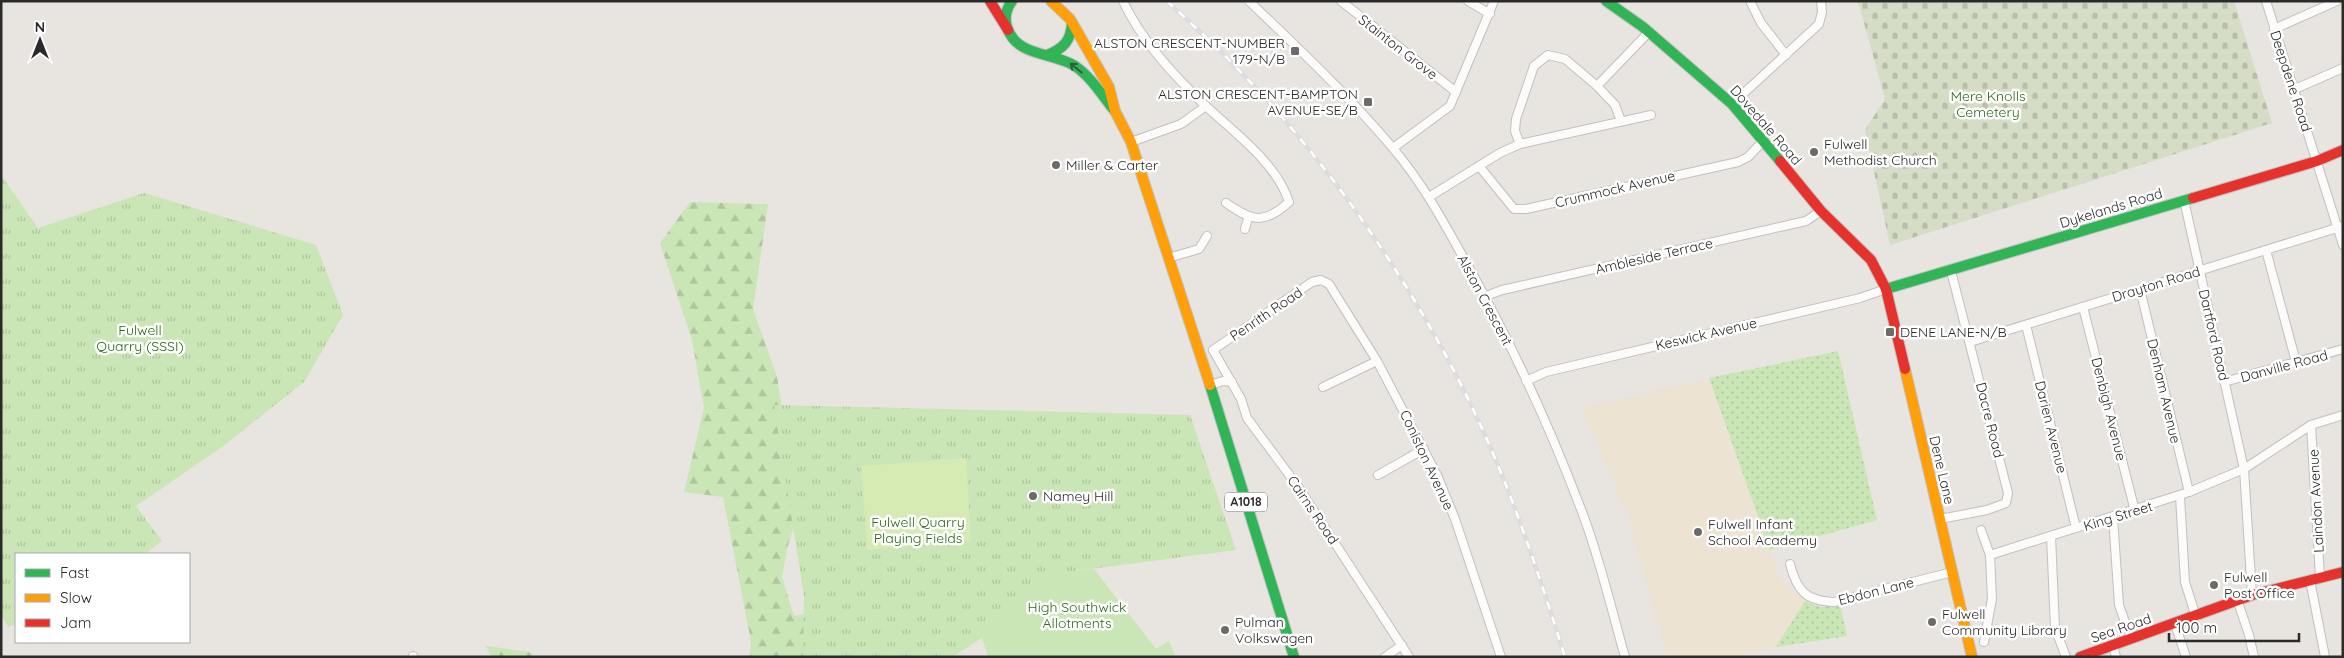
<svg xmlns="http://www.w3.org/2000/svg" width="2344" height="658" font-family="Quicksand,sans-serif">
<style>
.education{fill:#ece3d3}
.grass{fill:url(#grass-dots)}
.forest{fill:url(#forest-firs)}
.cemetery{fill:url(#cemetery-stones)}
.park{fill:url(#park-tufts)}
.garden{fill:#cae5b6}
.pitch{fill:#d6eab3}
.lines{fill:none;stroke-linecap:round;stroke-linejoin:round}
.street-casing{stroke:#c1c0c1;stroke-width:10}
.fast-casing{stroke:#c1c0c1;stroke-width:12}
.slow-casing{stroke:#c1c0c1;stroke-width:12}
.jam-casing{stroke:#c1c0c1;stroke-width:12}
.street{stroke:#fcfbfa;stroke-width:8}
.fast{stroke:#30b455;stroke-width:10}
.slow{stroke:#ff9f0a;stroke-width:10}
.jam{stroke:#e5322d;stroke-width:10}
.rail-casing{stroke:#dddcde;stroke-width:4.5}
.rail{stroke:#fff;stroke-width:2.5;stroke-dasharray:8;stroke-linecap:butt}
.oneway{stroke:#2c613b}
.poi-dot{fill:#6c6b69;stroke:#fff;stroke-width:2}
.labels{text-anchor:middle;stroke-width:5;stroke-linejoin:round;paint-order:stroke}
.shield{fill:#fff;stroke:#6a6a6a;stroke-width:1}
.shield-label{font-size:12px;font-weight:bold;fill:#2a2a2a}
.poi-label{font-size:14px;fill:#2a2a2a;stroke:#fff;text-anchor:start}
.street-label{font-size:14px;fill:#2a2a2a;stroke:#fff}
.park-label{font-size:14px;fill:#2a6a17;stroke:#fff}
</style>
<defs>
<pattern id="grass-dots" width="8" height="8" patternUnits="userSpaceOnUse" patternTransform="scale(1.25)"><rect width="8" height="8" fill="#cae5b6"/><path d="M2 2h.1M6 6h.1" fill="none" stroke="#aec59d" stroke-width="1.8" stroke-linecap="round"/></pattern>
<pattern id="forest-firs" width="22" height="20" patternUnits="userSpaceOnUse" patternTransform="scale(1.25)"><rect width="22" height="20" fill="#cae5b6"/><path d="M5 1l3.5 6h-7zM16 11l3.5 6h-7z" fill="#aec59d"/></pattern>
<pattern id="cemetery-stones" width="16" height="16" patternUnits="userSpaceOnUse" patternTransform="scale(1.25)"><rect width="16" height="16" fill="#d5ddc6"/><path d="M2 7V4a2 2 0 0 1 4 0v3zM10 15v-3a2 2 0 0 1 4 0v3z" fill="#b7beaa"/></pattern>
<pattern id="park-tufts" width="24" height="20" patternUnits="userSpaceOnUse" patternTransform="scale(1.25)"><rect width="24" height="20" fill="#cae5b6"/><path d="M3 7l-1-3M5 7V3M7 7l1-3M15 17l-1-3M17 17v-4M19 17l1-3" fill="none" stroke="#aec59d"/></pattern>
</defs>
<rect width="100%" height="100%" fill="#e8e4df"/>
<polygon class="education" points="1709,378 1781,582 1805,601 1776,647 1740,657 1667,657 1627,514 1582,408"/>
<g class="grass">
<polygon points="1838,351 1877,520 1770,550 1709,378"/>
<polygon points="1805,601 1821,607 1840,605 1847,636 1776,647"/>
</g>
<g class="forest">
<polygon points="690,202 768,204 753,309 777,377 788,445 803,495 787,549 782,577 794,616 836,609 931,657 750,657 751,641 723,497 684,492 704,408 692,340 660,243"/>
<polygon points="486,646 529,652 535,657 491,657"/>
</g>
<polygon class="cemetery" points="1858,1 2234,1 2272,123 1890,245 1865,130 1885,99"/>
<g class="park">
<polygon points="1,175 38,228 144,193 316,245 343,315 304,382 222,447 136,506 162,541 145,554 16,554 16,624 8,627 1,614"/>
<polygon points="774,405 1190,415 1236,550 1068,572 1029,592 982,638 952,657 803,657 804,596"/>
</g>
<polygon class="garden" points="1094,569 1156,649 1169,641 1176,657 988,657 982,638 1029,592 1068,572"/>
<polygon class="pitch" points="966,458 971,541 867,550 861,466"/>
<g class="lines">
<g class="street-casing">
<g id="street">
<path d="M1123 1C1142 42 1176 78 1208 108 1236 134 1277 164 1289 202 1264 225 1252 221 1226 203"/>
<path d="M1249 1C1298 48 1348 95 1392 147 1421 181 1442 219 1463 257 1510 340 1552 431 1585 520 1601 564 1612 611 1625 657"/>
<polyline points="1341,1 1456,92"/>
<polyline points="1468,1 1490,14"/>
<polyline points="1750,1 1761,23 1786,55"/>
<polyline points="2266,1 2343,245"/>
<polyline points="2274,29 2337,1"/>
<polyline points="1597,86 1649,32"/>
<polyline points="2295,89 2343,68"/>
<polyline points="1732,104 1819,24 1822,12 1821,1"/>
<polyline points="1131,142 1181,124 1206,106"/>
<polyline points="1520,144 1515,131 1516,119 1534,66 1548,55 1565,59 1597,86 1615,105 1621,121"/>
<polyline points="1393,148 1450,106 1494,1"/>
<polyline points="1479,166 1514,209 1526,209 1738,162 1748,157 1763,141"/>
<polyline points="1429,197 1500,153 1520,144 1651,115"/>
<polyline points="2184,200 2244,469 2252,595"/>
<polyline points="1245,229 1248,218"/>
<polyline points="2266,250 2296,362"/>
<polyline points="1168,258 1199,249 1207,236"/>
<polyline points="2140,289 2189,492"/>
<polyline points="1486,296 1502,290 1806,221 1821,211"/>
<polyline points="2083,307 2135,511"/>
<polyline points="2026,325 2076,528"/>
<polyline points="1970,342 2343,226"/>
<polyline points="1213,350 1312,282 1321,280 1329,284 1377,361 1437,475 1455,519 1501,657"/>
<polyline points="1213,350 1241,399 1247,418 1299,488 1409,657"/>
<polyline points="1526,381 1546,372 1860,298 1886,289"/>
<polyline points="2224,382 2343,349"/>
<polyline points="1210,385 1223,381 1232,382"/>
<polyline points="1323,387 1377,361"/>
<polyline points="2311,425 2320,577"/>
<polyline points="1378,475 1424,449"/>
<polyline points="2180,496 2185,582 2196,617"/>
<polyline points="2113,517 2119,605 2131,639"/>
<polyline points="1940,519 1987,510 2006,503 2008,493 1951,271"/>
<polyline points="1981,530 1990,555 1992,599 1984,642"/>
<polyline points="2051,536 2055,628 2066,657"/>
<polyline points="1990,555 2189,492 2244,469 2311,425 2343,415"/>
<path d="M1790 564C1797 591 1806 601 1834 602L1952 572"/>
<polyline points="2310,580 2325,657"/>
<polyline points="2238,602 2249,635 2254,657"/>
<polyline points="2175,624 2186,657"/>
<polyline points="2113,645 2116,657"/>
<polyline points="413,656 413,657"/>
<polyline points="1385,657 1402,645"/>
</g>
</g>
<g class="fast-casing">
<g id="fast">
<path d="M1012 1C1006 9 1004 17 1007 27 1016 57 1053 52 1075 66 1091 77 1102 95 1114 110"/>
<polyline points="1606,1 1643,27 1732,104 1780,161"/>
<path d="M1047 55C1063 49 1071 41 1072 23"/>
<polyline points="1886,289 2193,198"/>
<polyline points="1210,385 1294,657"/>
</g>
</g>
<g class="slow-casing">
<g id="slow">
<polyline points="1051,1 1070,19 1109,87 1115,111 1131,142 1210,385"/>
<polyline points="1905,369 1972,657"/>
</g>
</g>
<g class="jam-casing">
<g id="jam">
<polyline points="990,1 1008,30"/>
<polyline points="1780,161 1821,211 1871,260 1886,289 1905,369"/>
<polyline points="2193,198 2317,161 2343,150"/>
<polyline points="2080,657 2252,595 2343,572"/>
</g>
</g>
<use href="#street" class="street"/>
<use href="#fast" class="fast"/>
<use href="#slow" class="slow"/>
<use href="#jam" class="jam"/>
<g class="rail-casing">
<path id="rail" d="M1167 1C1188 21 1210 40 1230 61 1332 164 1420 294 1481 426 1515 501 1540 578 1565 657"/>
</g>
<use href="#rail" class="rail"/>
</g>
<defs><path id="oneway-shaft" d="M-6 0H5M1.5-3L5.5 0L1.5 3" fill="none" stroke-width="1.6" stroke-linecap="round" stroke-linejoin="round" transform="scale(1.25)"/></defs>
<use class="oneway" href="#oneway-shaft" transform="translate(1076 68) rotate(-141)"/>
<g class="poi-dot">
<rect x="1290" y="46" width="10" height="10" rx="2.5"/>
<rect x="1363" y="97" width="10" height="10" rx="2.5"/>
<circle cx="1814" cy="152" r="5"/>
<circle cx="1056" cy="165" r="5"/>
<rect x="1885" y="327" width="10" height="10" rx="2.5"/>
<circle cx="1033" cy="496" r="5"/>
<circle cx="1698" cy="532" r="5"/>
<circle cx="2214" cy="585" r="5"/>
<circle cx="1932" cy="622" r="5"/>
<circle cx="1225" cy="630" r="5"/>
</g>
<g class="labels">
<rect class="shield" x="1225" y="492.5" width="42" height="19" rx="4"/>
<g class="shield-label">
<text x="1246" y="506">A1018</text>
</g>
<g class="poi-label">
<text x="1285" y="48" text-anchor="end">ALSTON CRESCENT-NUMBER<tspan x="1285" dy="16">179-N/B</tspan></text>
<text x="1358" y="99" text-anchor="end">ALSTON CRESCENT-BAMPTON<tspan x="1358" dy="16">AVENUE-SE/B</tspan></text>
<text x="1824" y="149">Fulwell<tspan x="1824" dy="16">Methodist Church</tspan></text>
<text x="1066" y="170">Miller &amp; Carter</text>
<text x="1900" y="337">DENE LANE-N/B</text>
<text x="1043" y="501">Namey Hill</text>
<text x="1708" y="529">Fulwell Infant<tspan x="1708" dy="16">School Academy</tspan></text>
<text x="2224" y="582">Fulwell<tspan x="2224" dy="16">Post Office</tspan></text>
<text x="1942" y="619">Fulwell<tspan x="1942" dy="16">Community Library</tspan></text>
<text x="1235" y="627">Pulman<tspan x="1235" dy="16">Volkswagen</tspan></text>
</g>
<g class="street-label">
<text transform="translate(1398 47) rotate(38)" y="5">Stainton Grove</text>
<text transform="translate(2291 81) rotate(72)" y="5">Deepdene Road</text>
<text transform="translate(1766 125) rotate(49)" y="5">Dovedale Road</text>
<text transform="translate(1615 189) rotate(-13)" y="5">Crummock Avenue</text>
<text transform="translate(2111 208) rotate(-17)" y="5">Dykelands Road</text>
<text transform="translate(1654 256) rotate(-13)" y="5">Ambleside Terrace</text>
<text transform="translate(2156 284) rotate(-17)" y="5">Drayton Road</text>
<text transform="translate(1485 300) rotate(62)" y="5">Alston Crescent</text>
<text transform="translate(1266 314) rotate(-34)" y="5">Penrith Road</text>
<text transform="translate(1706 334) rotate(-13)" y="5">Keswick Avenue</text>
<text transform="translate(2214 335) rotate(77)" y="5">Dartford Road</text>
<text transform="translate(2284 366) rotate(-15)" y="5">Danville Road</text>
<text transform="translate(2164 391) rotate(77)" y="5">Denham Avenue</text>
<text transform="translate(2109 409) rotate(76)" y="5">Denbigh Avenue</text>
<text transform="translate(1990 420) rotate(76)" y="5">Dacre Road</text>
<text transform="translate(2051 427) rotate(76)" y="5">Darien Avenue</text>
<text transform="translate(1427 460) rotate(65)" y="5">Coniston Avenue</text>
<text transform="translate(1942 470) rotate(77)" y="5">Dene Lane</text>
<text transform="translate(2316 501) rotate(-93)" y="5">Laindon Avenue</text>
<text transform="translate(1313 510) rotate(56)" y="5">Cairns Road</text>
<text transform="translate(2118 516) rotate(-17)" y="5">King Street</text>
<text transform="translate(1876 591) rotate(-14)" y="5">Ebdon Lane</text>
<text transform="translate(2121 628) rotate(-19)" y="5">Sea Road</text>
</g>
<g class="park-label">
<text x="1988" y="101">Mere Knolls<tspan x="1988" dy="16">Cemetery</tspan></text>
<text x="140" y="335">Fulwell<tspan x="140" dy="16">Quarry (SSSI)</tspan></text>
<text x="918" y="527">Fulwell Quarry<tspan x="918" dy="16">Playing Fields</tspan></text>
<text x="1077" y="612">High Southwick<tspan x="1077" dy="16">Allotments</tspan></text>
</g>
</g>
<rect width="2344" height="658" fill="none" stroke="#2a2a2a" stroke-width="5"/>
<rect x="15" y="553" width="175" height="90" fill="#ffffff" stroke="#aaaaaa"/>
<rect x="25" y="569" width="25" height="8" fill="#30b455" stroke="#aaaaaa"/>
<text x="60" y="578" font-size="15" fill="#2a2a2a">Fast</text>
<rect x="25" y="594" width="25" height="8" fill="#ff9f0a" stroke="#aaaaaa"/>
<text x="60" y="603" font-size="15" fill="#2a2a2a">Slow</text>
<rect x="25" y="619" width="25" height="8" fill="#e5322d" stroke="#aaaaaa"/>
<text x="60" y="628" font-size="15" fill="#2a2a2a">Jam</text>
<g transform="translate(40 40)" stroke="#ffffff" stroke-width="4" paint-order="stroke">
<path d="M0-4L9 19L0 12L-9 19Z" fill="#2a2a2a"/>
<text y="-8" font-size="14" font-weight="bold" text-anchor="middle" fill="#2a2a2a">N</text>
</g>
<path d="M2169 633v8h130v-8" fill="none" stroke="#2a2a2a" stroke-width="2.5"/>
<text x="2176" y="633" font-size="15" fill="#2a2a2a" stroke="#ffffff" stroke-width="4" paint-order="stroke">100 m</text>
</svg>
